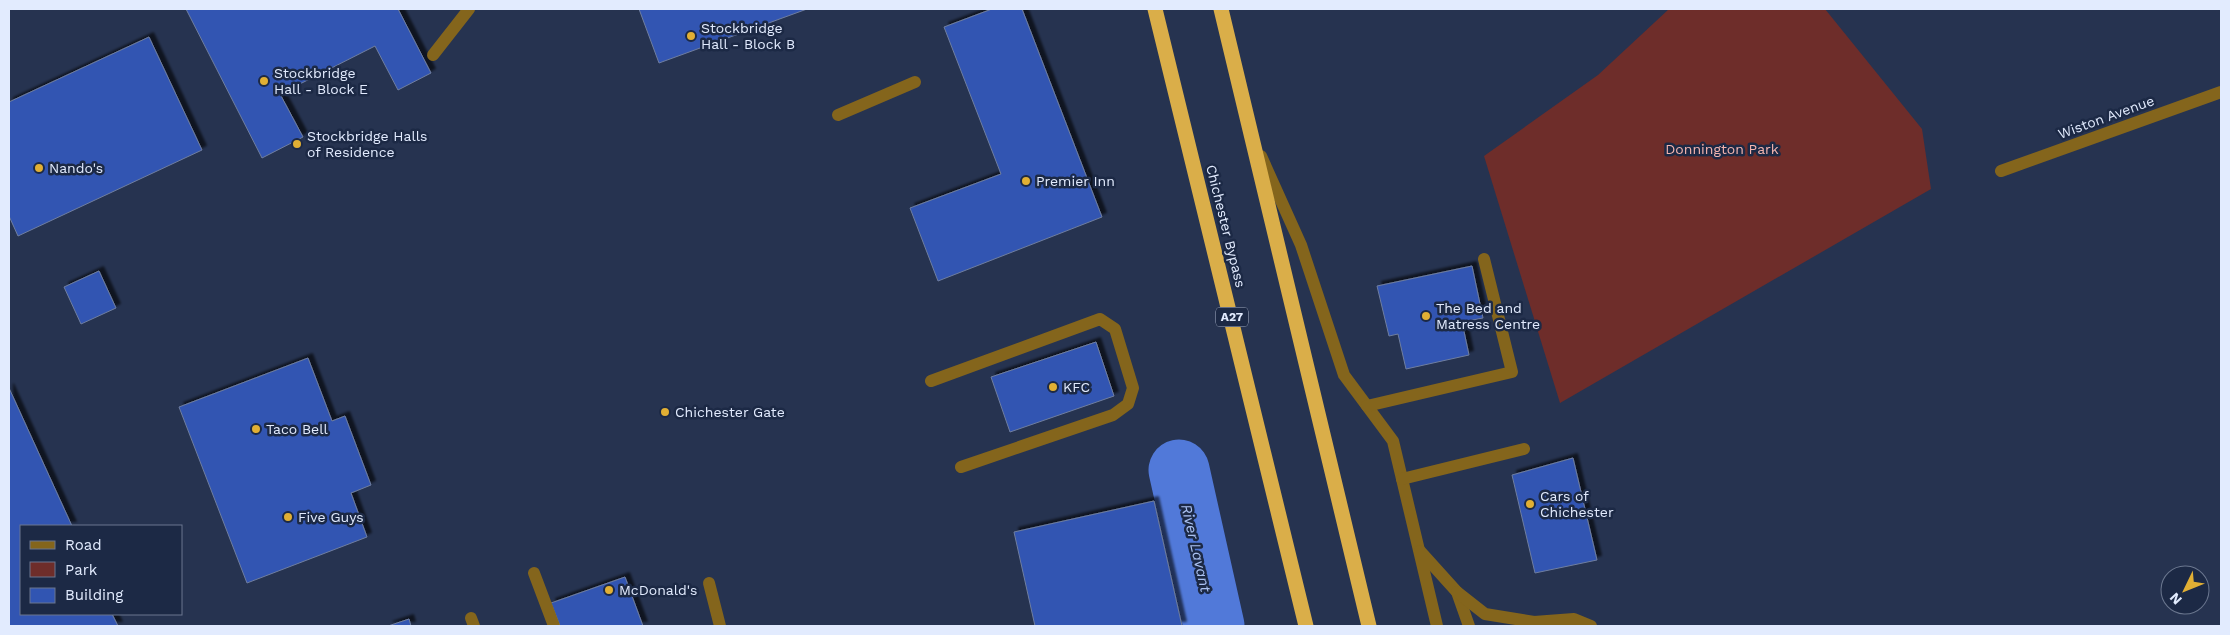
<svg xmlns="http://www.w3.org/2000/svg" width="2230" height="635" font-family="'Work Sans',sans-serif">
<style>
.green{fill:#6e2d2a}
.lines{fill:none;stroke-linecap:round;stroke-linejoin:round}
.river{stroke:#5179d9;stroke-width:61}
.building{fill:#3155b2;stroke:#6f7ea0;filter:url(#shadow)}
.lane{stroke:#84651c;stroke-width:12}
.street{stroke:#84651c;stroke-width:12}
.highway{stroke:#daae49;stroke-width:15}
.poi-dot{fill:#e1af34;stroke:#1c2945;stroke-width:2}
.labels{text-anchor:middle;stroke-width:5;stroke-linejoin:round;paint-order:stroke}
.shield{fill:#1c2945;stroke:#a7b1c6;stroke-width:1}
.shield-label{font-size:12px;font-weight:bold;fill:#e2ebfe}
.poi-label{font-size:14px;fill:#e2ebfe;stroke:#1c2945;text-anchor:start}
.street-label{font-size:14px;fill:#e2ebfe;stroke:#1c2945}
.park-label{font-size:14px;fill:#f4b5af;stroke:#1c2945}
.water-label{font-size:15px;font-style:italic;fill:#aac1f2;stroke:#1c2945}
</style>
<defs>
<filter id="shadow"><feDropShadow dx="4.5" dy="-4.5" stdDeviation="1" flood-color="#0009"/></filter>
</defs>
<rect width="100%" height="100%" fill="#263350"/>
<polygon class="green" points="1669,9 1825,9 1922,129 1931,189 1560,403 1484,156 1598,75"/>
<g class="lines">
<polyline class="river" points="1179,470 1214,626"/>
</g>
<g class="building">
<polygon points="186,9 398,9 431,73 398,90 375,46 280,94 303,137 262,158"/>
<polygon points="639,9 807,9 659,63"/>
<polygon points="992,9 1022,9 1102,217 938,281 910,208 1001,174 944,27"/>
<polygon points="149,37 202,150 18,236 9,216 9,102"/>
<polygon points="1472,266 1483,318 1462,322 1469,355 1406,369 1398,334 1389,336 1377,286"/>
<polygon points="99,271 116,308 81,324 64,287"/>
<polygon points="1096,342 1114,396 1010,432 991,377"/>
<polygon points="308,358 332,421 345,416 371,485 351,493 367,537 247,583 179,407"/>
<polygon points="9,388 72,526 21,526 21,614 112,614 118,626 9,626"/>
<polygon points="1573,458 1597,560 1535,573 1512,475"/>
<polygon points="1154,501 1182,626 1035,626 1014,532"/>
<polygon points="625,577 643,626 560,626 551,603"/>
<polygon points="409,619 411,626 388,626"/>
</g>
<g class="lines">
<g class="lane">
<polyline points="433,55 469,9"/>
<polyline points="838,115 915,82"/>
<polyline points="1261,156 1301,245 1344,375 1393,441 1437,626"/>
<polyline points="931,381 1100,319 1115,329 1133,388 1128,404 1113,415 961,467"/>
<polyline points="1367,406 1512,372 1484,259"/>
<polyline points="1402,479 1524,449"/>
<polyline points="1420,551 1457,592 1469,626"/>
<polyline points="534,573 554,626"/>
<polyline points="709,583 720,626"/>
<polyline points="1457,592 1485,614 1534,622 1574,619 1591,626"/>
<polyline points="471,618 474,626"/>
</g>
<polyline class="street" points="2001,171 2221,92"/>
<g class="highway">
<polyline points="1155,9 1306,626"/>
<polyline points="1221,9 1369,626"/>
</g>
</g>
<g class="poi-dot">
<circle cx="691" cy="36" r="5"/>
<circle cx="264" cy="81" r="5"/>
<circle cx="297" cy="144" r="5"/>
<circle cx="39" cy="168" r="5"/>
<circle cx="1026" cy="181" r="5"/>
<circle cx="1426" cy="316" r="5"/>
<circle cx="1053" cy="387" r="5"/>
<circle cx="665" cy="412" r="5"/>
<circle cx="256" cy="429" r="5"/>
<circle cx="1530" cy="504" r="5"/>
<circle cx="288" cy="517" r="5"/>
<circle cx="609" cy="590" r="5"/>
</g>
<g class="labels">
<rect class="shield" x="1216" y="307.5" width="32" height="19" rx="4"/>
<g class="shield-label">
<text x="1232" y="321">A27</text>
</g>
<g class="poi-label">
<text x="701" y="33">Stockbridge<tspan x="701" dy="16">Hall - Block B</tspan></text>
<text x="274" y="78">Stockbridge<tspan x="274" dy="16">Hall - Block E</tspan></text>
<text x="307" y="141">Stockbridge Halls<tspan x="307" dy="16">of Residence</tspan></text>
<text x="49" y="173">Nando's</text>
<text x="1036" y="186">Premier Inn</text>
<text x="1436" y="313">The Bed and<tspan x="1436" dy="16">Matress Centre</tspan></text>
<text x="1063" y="392">KFC</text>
<text x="675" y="417">Chichester Gate</text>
<text x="266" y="434">Taco Bell</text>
<text x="1540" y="501">Cars of<tspan x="1540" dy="16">Chichester</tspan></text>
<text x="298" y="522">Five Guys</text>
<text x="619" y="595">McDonald's</text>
</g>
<g class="street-label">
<text transform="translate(2106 117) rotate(-20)" y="5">Wiston Avenue</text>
<text transform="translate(1226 226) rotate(76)" y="5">Chichester Bypass</text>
</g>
<g class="park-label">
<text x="1722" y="154">Donnington Park</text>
</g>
<g class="water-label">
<text transform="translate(1196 548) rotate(77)" y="5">River Lavant</text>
</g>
</g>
<rect width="2230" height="635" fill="none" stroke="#e2ebfe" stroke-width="20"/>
<rect x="20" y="525" width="162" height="90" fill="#1c2945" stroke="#6b778f"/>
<rect x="30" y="541" width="25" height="8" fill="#84651c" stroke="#6b778f"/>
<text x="65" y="550" font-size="15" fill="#e2ebfe">Road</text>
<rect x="30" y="562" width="25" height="15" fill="#6e2d2a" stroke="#6b778f"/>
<text x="65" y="575" font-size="15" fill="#e2ebfe">Park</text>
<rect x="30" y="588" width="25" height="15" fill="#3155b2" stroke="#6b778f"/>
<text x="65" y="600" font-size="15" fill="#e2ebfe">Building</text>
<g transform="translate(2185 590) rotate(227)"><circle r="24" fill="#1c2945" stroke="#6b778f"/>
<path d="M0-4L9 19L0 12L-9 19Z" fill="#e1af34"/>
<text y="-8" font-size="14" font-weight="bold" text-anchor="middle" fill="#e2ebfe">N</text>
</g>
</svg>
